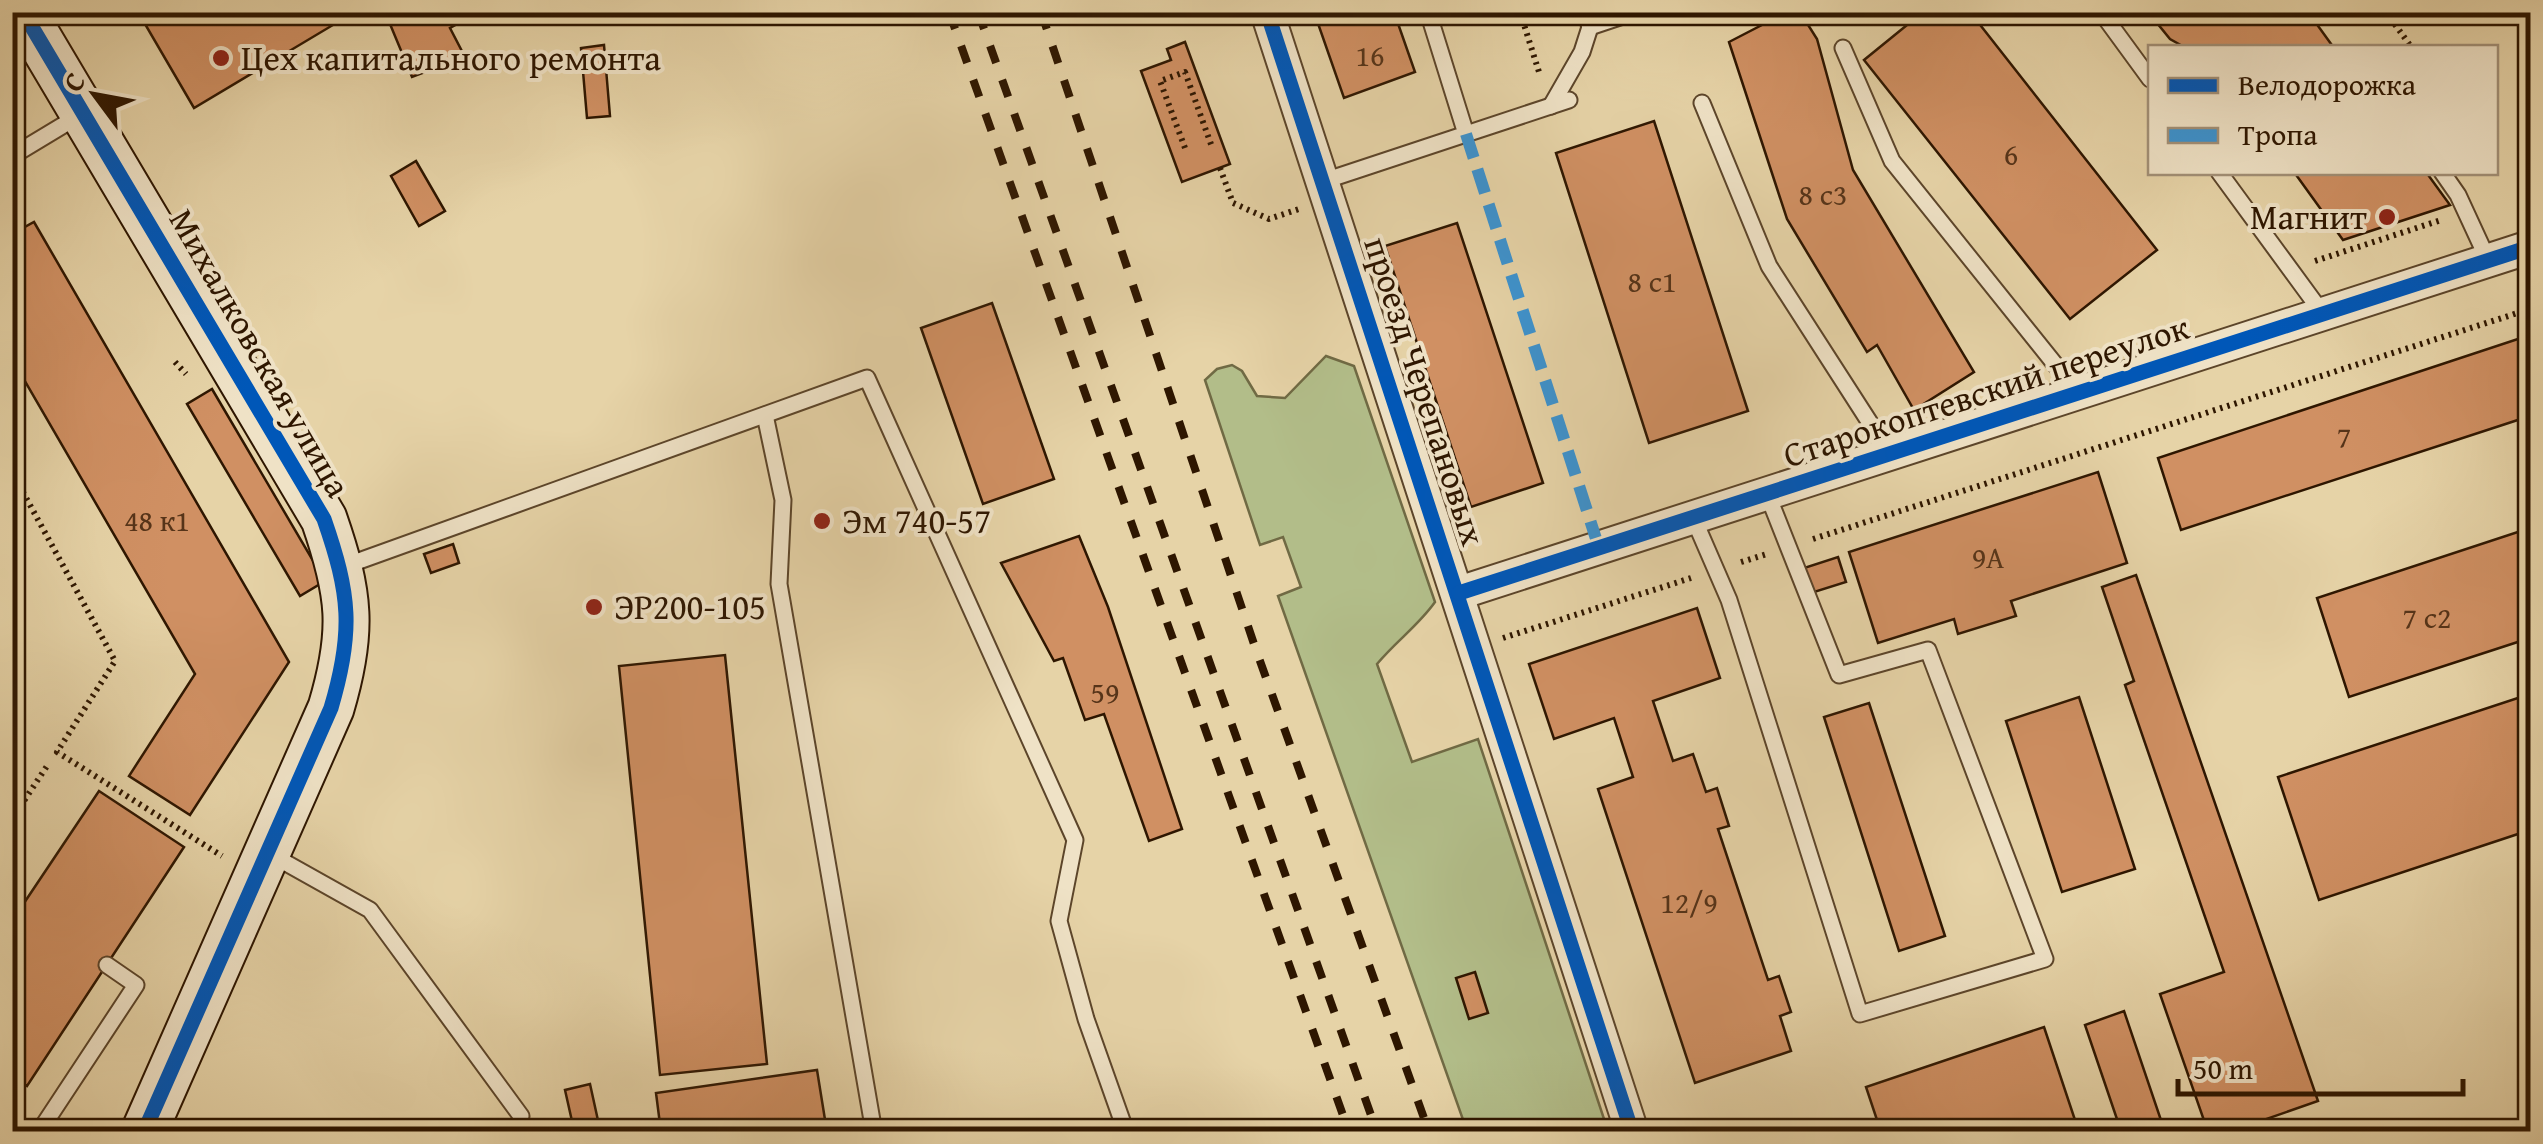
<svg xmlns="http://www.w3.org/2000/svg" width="2543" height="1144" font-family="'Gentium Book Plus',serif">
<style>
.green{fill:#b2bd89;stroke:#706a44;stroke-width:2.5}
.building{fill:#d09063;stroke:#2e1600;stroke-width:2.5}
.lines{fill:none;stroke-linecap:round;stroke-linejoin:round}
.lane-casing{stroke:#5c452a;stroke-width:19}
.street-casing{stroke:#5c452a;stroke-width:36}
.secondary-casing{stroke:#2e1600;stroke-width:49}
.path{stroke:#2e1600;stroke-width:6;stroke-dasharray:2.5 5;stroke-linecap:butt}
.lane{stroke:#efe2c6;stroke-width:15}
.street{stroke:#efe2c6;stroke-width:32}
.secondary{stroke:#efe2c6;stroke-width:45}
.rail{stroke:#2e1600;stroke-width:8;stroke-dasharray:18 18;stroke-linecap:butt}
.quiet{stroke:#3c93d0;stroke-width:12;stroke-dasharray:25 12;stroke-linecap:butt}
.cycleway-casing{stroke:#efe2c6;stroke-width:21}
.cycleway{stroke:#0057b8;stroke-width:15}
.poi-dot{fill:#8f2418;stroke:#efe2c6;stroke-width:4}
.labels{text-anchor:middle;stroke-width:8;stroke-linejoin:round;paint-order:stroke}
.number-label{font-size:30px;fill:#563419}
.poi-label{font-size:35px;fill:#2e1600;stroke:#efe2c6;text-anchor:start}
.street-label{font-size:35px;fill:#2e1600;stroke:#efe2c6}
</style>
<rect width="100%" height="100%" fill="#e6d3a7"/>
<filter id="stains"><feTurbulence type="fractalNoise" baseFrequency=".002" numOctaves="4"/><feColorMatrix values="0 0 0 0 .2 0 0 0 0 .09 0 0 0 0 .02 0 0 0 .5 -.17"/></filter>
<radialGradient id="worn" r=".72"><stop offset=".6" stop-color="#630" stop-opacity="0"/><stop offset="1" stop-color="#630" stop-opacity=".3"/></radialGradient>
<path class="green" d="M1326 356 1354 366 1435 602C1418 626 1396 641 1377 664L1412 762 1478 739 1608 1131H1467L1278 596 1301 587 1283 537 1260 545 1205 380 1217 369 1232 365 1242 371 1257 396 1285 398Z"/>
<g class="building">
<polygon points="138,12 345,12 348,16 194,108"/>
<polygon points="385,12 470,12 472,16 450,28 465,57 412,77"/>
<polygon points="1314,12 1394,12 1415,72 1344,98"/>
<polygon points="1787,12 1800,12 1817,39 1853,170 1974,372 1914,410 1877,345 1867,352 1787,219 1729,42"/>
<polygon points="1923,12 1970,12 2157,250 2070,319 1864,60"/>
<polygon points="2156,12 2308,12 2334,48 2186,48 2170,39 2153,18"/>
<polygon points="1185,42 1230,164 1182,182 1141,71 1171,60 1167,49"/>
<polygon points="604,45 610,116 587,118 581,48"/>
<polygon points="1654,121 1748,411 1649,443 1556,153"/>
<polygon points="416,161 445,211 419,226 391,176"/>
<polygon points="2294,172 2426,172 2450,205 2343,240"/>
<polygon points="34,222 289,662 190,815 129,776 195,674 12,359 12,234"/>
<polygon points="1457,223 1543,483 1471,507 1385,246"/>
<polygon points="992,303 1054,479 983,504 921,328"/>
<polygon points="2530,335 2530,416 2181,530 2158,458"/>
<polygon points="212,389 325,581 300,596 187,404"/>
<polygon points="2098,472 2127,563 2011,601 2016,616 1958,634 1954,619 1878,643 1849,552"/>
<polygon points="2530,528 2530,638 2349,697 2317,598"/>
<polygon points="1079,536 1108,607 1182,829 1149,841 1104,714 1085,720 1063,658 1054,661 1001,563"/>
<polygon points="453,544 459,563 431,573 424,554"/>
<polygon points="1838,557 1846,582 1811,593 1804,568"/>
<polygon points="2136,575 2318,1101 2229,1132 2208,1132 2160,994 2224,972 2125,685 2134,681 2102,587"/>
<polygon points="1697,608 1720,678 1653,701 1673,761 1693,754 1706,792 1717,788 1729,826 1718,829 1768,980 1779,976 1791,1012 1780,1016 1791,1051 1695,1083 1598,789 1633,777 1614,718 1554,739 1529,664"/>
<polygon points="725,655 767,1064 660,1075 619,666"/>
<polygon points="2530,694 2530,830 2319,900 2278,777"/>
<polygon points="2079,697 2135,869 2062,892 2006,721"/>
<polygon points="1869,703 1945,936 1899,951 1824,717"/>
<polygon points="99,791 184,847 27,1086 12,1076 12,921"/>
<polygon points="1475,972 1488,1013 1469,1019 1456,978"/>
<polygon points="2124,1011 2165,1132 2097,1132 2119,1125 2085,1025"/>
<polygon points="2044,1027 2079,1132 1881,1132 1866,1087"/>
<polygon points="817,1070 827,1132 661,1132 656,1093"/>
<polygon points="590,1084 599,1125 574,1130 565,1090"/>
</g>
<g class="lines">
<g class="lane-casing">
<g id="lane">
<polyline points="1585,12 1590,27 1635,12"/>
<polyline points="2101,12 2150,79"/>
<polyline points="1843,48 1892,161 2078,393"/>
<polyline points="1702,103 1769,266 1890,454"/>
<polyline points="1551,106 1582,52 1590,27"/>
<polyline points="1466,134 1569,100"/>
<polyline points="12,156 80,115"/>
<polyline points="2219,172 2323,314"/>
<polyline points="2442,172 2458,195 2488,260"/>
<polyline points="1324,181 1466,134 1428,12"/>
<polyline points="765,415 783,500 779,584 874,1132"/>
<polyline points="1693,517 1729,600 1860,1014 2045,959 1928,650 1839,675 1767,493"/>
<polyline points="345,566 867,378 1075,840 1059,921 1086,1019 1126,1132"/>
<polyline points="270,854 370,910 521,1116"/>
<polyline points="12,1130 15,1132"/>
<polyline points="39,1132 136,985 107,965"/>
</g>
</g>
<g class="street-casing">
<g id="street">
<polyline points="1267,12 1632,1132"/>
<polyline points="1459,593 2530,247"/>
</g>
</g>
<g class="secondary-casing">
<path id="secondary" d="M23 12 324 519C350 594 354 631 331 708L144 1132"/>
</g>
<g class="path">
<polyline points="1520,12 1539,72"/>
<polyline points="2386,12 2412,48"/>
<polyline points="1185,148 1160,81 1185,72 1212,147"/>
<polyline points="1220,168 1233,203 1269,219 1299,209"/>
<polyline points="2315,261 2441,220"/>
<polyline points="175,362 186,374"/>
<polyline points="12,472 115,661 57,752 222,856"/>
<polyline points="1813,539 2530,309"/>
<polyline points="1741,562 1767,554"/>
<polyline points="1503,638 1691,578"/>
<polyline points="12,819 49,763"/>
</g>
<use href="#lane" class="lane"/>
<use href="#street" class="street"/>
<use href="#secondary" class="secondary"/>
<g class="rail">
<polyline points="949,12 1349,1132"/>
<polyline points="978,12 1377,1132"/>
<polyline points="1041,12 1255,647 1429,1132"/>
</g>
<polyline class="quiet" points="1466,134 1599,548"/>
<g class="cycleway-casing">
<g id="cycleway">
<path d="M23 12 324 519C350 594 354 631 331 708L144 1132"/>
<polyline points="1267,12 1632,1132"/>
<polyline points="1459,593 2530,247"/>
</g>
</g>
<use href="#cycleway" class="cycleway"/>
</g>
<g class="poi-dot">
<circle cx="221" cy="58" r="10"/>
<circle cx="2387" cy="217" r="10"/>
<circle cx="822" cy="521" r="10"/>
<circle cx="594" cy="607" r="10"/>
</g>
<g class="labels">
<g class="number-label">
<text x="1370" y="66">16</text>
<text x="2011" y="165">6</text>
<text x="1823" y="205">8 с3</text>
<text x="1652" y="292">8 с1</text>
<text x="2344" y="447">7</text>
<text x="157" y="531">48 к1</text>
<text x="1988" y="568">9А</text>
<text x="2427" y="628">7 с2</text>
<text x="1105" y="703">59</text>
<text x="1689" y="913">12/9</text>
</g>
<g class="poi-label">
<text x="241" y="70">Цех капитального ремонта</text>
<text x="2367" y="229" text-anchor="end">Магнит</text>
<text x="842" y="533">Эм 740-57</text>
<text x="614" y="619">ЭР200-105</text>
</g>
<g class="street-label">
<text transform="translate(260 353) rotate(60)" y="12">Михалковская улица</text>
<text transform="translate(1425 391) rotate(72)" y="12">проезд Черепановых</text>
<text transform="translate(1986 391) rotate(-18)" y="12">Старокоптевский переулок</text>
</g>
</g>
<rect width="2543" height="1144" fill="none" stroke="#e6d3a7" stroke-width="50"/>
<rect x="15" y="15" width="2513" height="1114" fill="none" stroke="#2e1600" stroke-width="5"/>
<rect x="25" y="25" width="2493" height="1094" fill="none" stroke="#2e1600" stroke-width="2.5"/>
<rect x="2148" y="45" width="350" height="130" fill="#efe2c6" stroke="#a29077" stroke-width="2.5"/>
<rect x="2168" y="78" width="50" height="15" fill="#0057b8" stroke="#a29077" stroke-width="2.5"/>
<text x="2238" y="95" font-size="30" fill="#2e1600">Велодорожка</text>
<rect x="2168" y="128" width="50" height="15" fill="#3c93d0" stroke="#a29077" stroke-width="2.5"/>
<text x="2238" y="145" font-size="30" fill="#2e1600">Тропа</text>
<g transform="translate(95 95) rotate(302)" stroke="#efe2c6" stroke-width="8" paint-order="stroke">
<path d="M0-8L18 38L0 25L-18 38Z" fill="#2e1600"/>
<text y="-15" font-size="28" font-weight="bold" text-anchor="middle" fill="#2e1600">С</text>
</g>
<path d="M2178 1079v15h285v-15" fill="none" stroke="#2e1600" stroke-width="5"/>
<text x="2193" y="1079" font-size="30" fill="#2e1600" stroke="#efe2c6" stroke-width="8" paint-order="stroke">50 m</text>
<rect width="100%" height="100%" filter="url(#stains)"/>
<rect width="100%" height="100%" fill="url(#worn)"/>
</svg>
